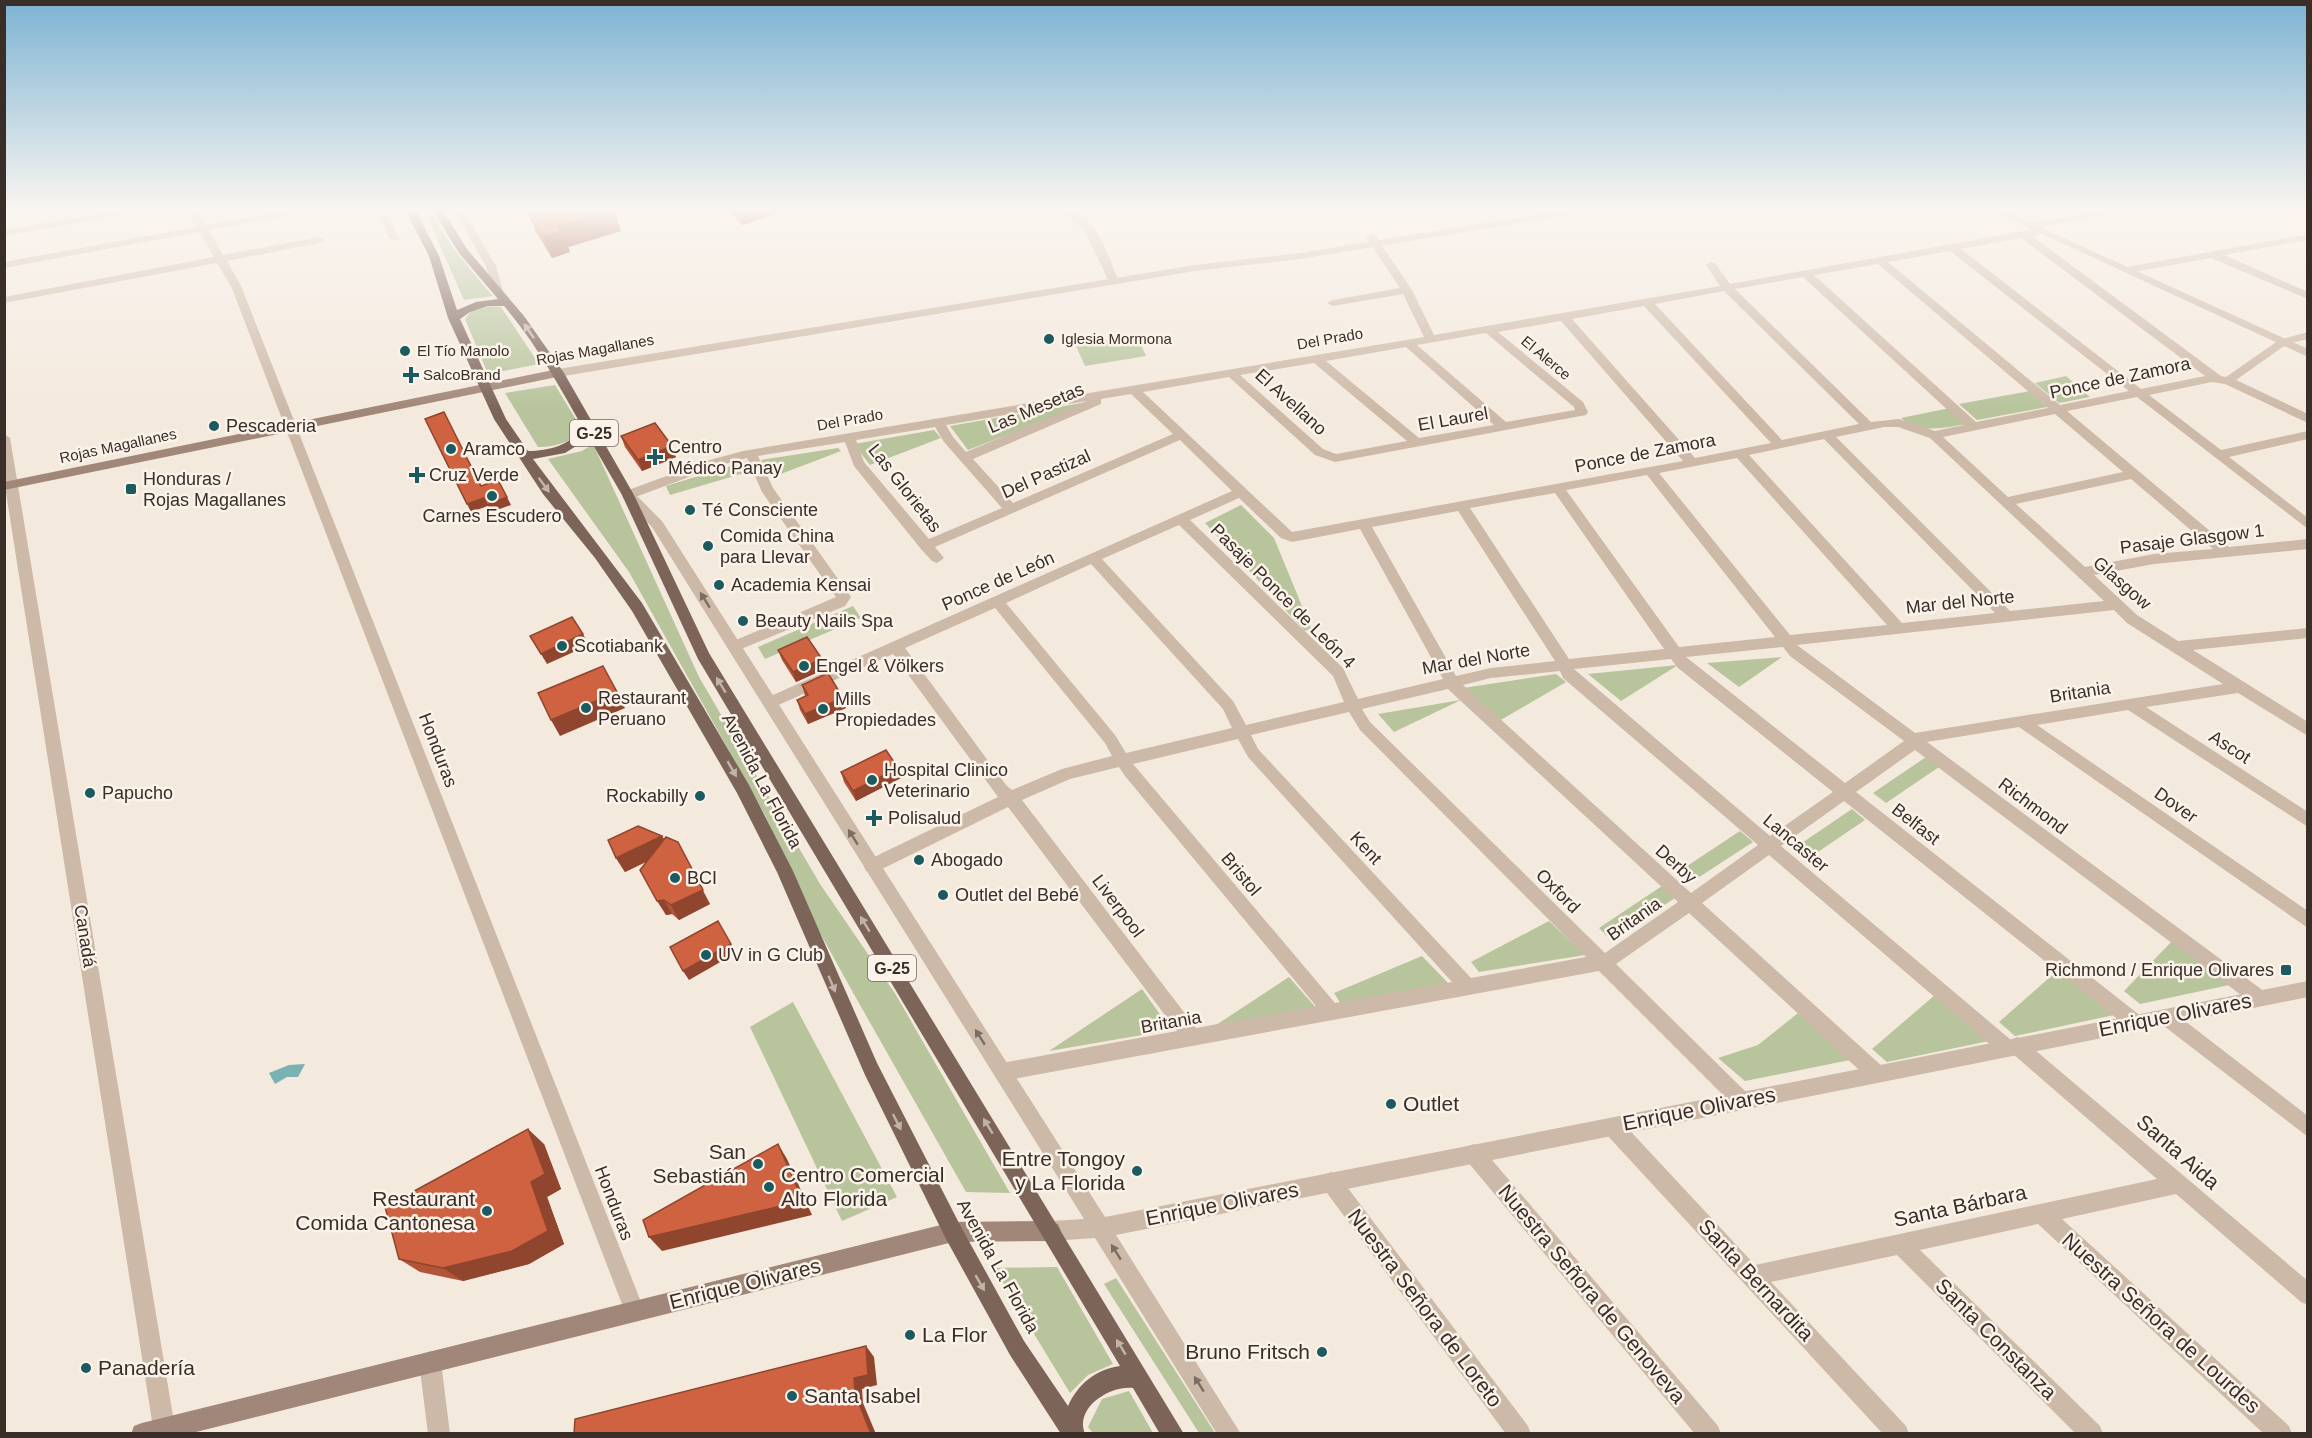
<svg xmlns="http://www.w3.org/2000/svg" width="2312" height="1438" font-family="Helvetica,sans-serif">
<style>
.green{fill:#b7c49c}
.water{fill:#7ab1b3}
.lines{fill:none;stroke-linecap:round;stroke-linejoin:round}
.minor{fill:#cdb9a8;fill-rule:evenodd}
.tertiary{fill:#cdb9a8;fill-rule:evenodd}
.secondary{fill:#a18779;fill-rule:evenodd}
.primary{fill:#7c6459;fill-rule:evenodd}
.wall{fill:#b15438}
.shaded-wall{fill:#90452e}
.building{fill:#ce6241;stroke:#90452e;stroke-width:1.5}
.oneway{fill:#c2b3a9}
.oneway2{fill:#7c6d62}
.poi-dot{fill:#1b5a5e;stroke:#fbf3ea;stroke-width:2}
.labels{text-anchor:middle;stroke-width:5;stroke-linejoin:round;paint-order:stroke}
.far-poi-label{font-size:15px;fill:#3a2e29;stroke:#fbf3ea;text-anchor:start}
.far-street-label{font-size:15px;fill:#3a2e29;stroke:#fbf3ea}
.shield{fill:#fbf3ea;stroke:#746963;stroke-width:1.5}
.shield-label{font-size:16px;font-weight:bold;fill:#3a2e29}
.street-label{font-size:18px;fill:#3a2e29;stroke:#fbf3ea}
.poi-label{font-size:18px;fill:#3a2e29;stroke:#fbf3ea;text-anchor:start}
.near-street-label{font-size:21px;fill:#3a2e29;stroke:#fbf3ea}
.near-poi-label{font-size:21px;fill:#3a2e29;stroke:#fbf3ea;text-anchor:start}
</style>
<rect width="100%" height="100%" fill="#f4e9dd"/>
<g class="green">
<path d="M424 209H430C446 242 468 268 493 296L464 300Z"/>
<polygon points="485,306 501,307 539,364 488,374 465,319 472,310"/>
<polygon points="1137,336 1146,356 1085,366 1076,346"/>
<polygon points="2066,376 2090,397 2059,403 2035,383"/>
<path d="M555 385 583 431C569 442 557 447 538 447L505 393Z"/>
<polygon points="2030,391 2047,407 1977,420 1959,404"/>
<polygon points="1093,401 968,450 950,426"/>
<path d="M1950 408 1966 424C1945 428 1919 434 1901 418Z"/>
<polygon points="934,430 941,438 870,465 854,444"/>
<polygon points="593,444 699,677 820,884 896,995 1010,1193 966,1192 851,989 808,911 765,815 629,572 548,459 582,451"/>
<polygon points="838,448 841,451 773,477 761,460"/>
<polygon points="747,461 751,471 670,495 666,486"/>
<polygon points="1241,505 1274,538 1311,628 1305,631 1205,523"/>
<polygon points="853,606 861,618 765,659 758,647"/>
<polygon points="1782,657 1739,687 1707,663"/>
<polygon points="1678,665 1621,701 1588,674"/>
<polygon points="1556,674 1566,682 1499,721 1463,688"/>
<polygon points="1461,700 1394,732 1378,714"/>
<polygon points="1926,757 1939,767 1886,803 1873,793"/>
<polygon points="1852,809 1865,820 1809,858 1796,847"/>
<polygon points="1740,831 1753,842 1693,881 1681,870"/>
<polygon points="1662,886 1675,898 1611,940 1599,928"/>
<polygon points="1549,921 1585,955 1479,972 1471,962"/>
<polygon points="2174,939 2234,984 2140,1004 2124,991"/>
<polygon points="1422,956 1449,984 1341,1004 1334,993"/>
<polygon points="2058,970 2114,1015 2015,1036 1999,1022"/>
<polygon points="1289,977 1317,1009 1207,1031"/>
<polygon points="1142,989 1171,1030 1049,1051"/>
<polygon points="1935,995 1989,1041 1887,1062 1872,1049"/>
<polygon points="793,1002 897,1197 842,1221 750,1027"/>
<polygon points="1798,1013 1850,1060 1745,1081 1718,1058 1758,1045"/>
<polygon points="1057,1267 1113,1364 1088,1375 1070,1393 994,1268"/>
<polygon points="1116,1278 1215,1433 1199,1433 1104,1284"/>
<polygon points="1129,1391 1153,1433 1093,1433 1088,1427 1102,1399"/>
</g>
<polygon class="water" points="305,1064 298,1077 287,1077 275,1084 269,1073 289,1065"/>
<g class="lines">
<g class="minor">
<polygon points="124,209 143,209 138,212 4,236 4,230"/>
<polygon points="186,209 196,209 205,225 295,209 314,209 309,212 209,230 223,255 319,237 324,240 319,243 227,261 241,286 645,1312 642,1319 635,1322 628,1319 625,1312 231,286 217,263 4,303 4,297 214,257 199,232 4,268 4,262 196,227"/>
<polygon points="376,209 386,209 399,239 398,241 389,239"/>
<polygon points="453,209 463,209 496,266 503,291 502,293 493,291 486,266"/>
<path d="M1059 209C1094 205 1108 256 1119 282L1118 284 1109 282 1085 231Z"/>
<polygon points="2106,209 2124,209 2119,212 2031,229 2026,226 2031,223"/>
<polygon points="2290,209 2308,210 2308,216 2291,211"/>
<path d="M2041 228 2046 231 2045 233 2032 236 2221 376 2226 377 2279 340 2308 332V339L2287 344 2236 380 2308 414V423L2225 384 2212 382 2149 395 2221 450 2308 431V439L2229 457 2308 518V529L2137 397 2067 411 2229 547 2308 539V549L2154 564 2094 575 2137 615 2178 641 2308 628V638L2193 650 2308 722V736L2238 693 2146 707 2308 812V827L2128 710 2037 725 2308 911V928L2019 727 1927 742 2265 992 2268 998 2265 1004 2259 1006 2253 1004 1915 750 1856 792 2142 1017 2145 1023 2142 1029 2136 1031 2130 1029 1844 801 1781 846 2011 1040 2017 1037 2023 1040 2308 1281V1305L2301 1302 2176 1194 2062 1219 2289 1426 2292 1434H2264L2038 1224 1920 1250 2100 1426 2103 1434H2076L1897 1255 1771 1282 1906 1426 1909 1434H1883L1606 1134 1604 1127 1606 1120 1613 1118 1620 1120 1755 1265 2157 1179 2013 1054 2007 1057 2001 1054 1769 855 1702 903 1884 1068 1886 1074 1884 1080 1877 1083 1870 1080 1689 913 1616 964 1749 1095 1751 1101 1749 1107 1742 1110 1735 1107 1599 971 1002 1081 996 1078 993 1072 996 1066 1002 1063 1177 1031 1008 807 878 871 872 873 866 871 864 866 866 861 998 797 893 654 774 707 769 709 762 703 764 699 1232 491 1180 440 935 547 944 558 937 563 932 561 921 549 854 466 845 442 758 456 773 488 851 597 845 606 734 652 727 647 729 643 836 597 762 492 747 458 718 466 633 498 628 499 622 495 623 492 710 460 743 451 1424 337 1403 294 1333 306 1327 303 1333 300 1400 288 1366 237 1371 234 1375 235 1412 290 1434 335 1720 286 1706 265 1711 262 1715 263 1730 284ZM2021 238 2205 376 2141 389 1961 249ZM1950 251 2129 391 2060 405 1888 262ZM1878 264 2048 408 1976 422 1814 275ZM1803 277 1964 425 1935 431 1899 419 1871 422 1735 289ZM1724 291 1859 424 1782 440 1655 304ZM1644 306 1771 443 1695 458 1572 319ZM1561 321 1683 461 1292 532 1143 392 1229 377 1315 455 1335 462 1586 415 1588 412 1583 402 1498 332ZM1486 333 1574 407 1575 410 1506 422 1417 345ZM1406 347 1494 425 1419 438 1326 361ZM1314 363 1407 441 1336 454 1323 449 1240 375ZM1131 394 1173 434 1013 503 973 459 1101 404V399ZM1087 401 966 452 953 437 946 425ZM2055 414 2123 472 2008 497 1943 437ZM935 427 944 442 1002 508 929 539 864 462 856 440ZM1884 427H1898L1930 438 2104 601 2010 611 1836 437ZM1824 439 1995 613 1902 623 1749 455ZM1737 458 1887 625 1790 635 1659 473ZM1647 475 1775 637 1679 647 1566 490ZM2131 479 2213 549 2154 554 2085 567 2016 504ZM1555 493 1664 649 1569 659 1470 508ZM1239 498 1281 538 1292 542 1360 529 1443 679 1358 699 1343 668 1190 520ZM1458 511 1555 661 1491 668 1456 676 1372 527ZM1179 525 1333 676 1344 702 1246 725 1233 701 1102 559ZM1091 564 1223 709 1232 728 1126 753 1115 735 1006 603ZM995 608 1105 743 1112 756 1062 769 1012 790 1006 785 905 648ZM2114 610 2127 623 2223 684 1915 733 1797 645ZM1783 647 1790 656 1904 741 1845 783 1686 657ZM1671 659 1678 668 1833 792 1770 836 1574 669ZM1560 671 1563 678 1758 845 1691 893 1463 685 1491 678ZM1448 689 1450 691 1678 902 1605 953 1370 722 1362 709ZM1349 712 1360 730 1586 957 1471 978 1258 749 1251 735ZM1238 739 1248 757 1452 982 1335 1003 1133 764ZM1119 767 1125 776 1316 1006 1196 1028 1022 800 1070 779Z"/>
<polygon points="2308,234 2308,240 2224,255 2308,292 2308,299 2211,258 2127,273 2122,270 2127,267"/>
<polygon points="4,434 10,438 176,1434 154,1434 4,480"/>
<polygon points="2166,1009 2172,1011 2308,1116 2308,1137 2160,1023 2157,1017 2160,1011"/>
<polygon points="1474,1144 1481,1147 1718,1426 1721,1434 1695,1434 1467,1161 1464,1154 1467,1147"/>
<polygon points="1331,1172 1338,1175 1528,1426 1531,1434 1506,1434 1324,1189 1321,1182 1324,1175"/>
<polygon points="430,1351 437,1355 441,1362 450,1434 428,1434 419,1362 423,1355"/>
</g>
<g class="tertiary">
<polygon points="1571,209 1592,209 1587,212 1300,259 1195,271 558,377 552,373 558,369 1195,265 1300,253"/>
<polygon points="1988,209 2000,209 2308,349 2308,357"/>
<polygon points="628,491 633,492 662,521 1105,1217 2308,981 2308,997 1116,1235 1241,1434 1217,1434 1095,1238 1051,1241 1044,1238 1041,1231 1044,1224 1051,1221 1084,1219 652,527 623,498 622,495"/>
</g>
<g class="secondary">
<polygon points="558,369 564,373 562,376 4,490 4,482"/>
<polygon points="1051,1221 1058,1224 1061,1231 1058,1238 1051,1241 953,1242 188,1434 131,1434 134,1426 142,1423 953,1222"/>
</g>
<path class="primary" d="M405 209H415L439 256 457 310 476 302 498 299 459 253 432 209H442L467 249 524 316 564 373 634 495 709 653 1184 1434H1160L1133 1388C1111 1385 1074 1407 1085 1434H1061L1010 1355 946 1239 865 1075 777 872 737 793 632 611 595 558 543 494 494 419 448 318 429 256ZM487 306H504C536 343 559 386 583 428 570 445 549 451 528 451L506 419 460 319 470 312ZM589 438 622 495 698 659 1120 1366C1096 1369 1078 1384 1068 1406L1024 1341 960 1225 877 1063 793 871 749 785 642 603 533 459 565 453Z"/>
</g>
<g class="wall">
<polygon points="727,209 776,209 777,214 742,225"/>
<polygon points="527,211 621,231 568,247 570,252 552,258 536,232"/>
<polygon points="621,436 672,446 676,457 642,471 625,447"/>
<polygon points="778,650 822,659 825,669 796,682 782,660"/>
<polygon points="802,685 846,708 808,724 800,710 797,700 805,696"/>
<polygon points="898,768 901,778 856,801 844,782 841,772"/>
<polygon points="662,836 710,904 679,920 672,914 666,915 646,862 625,872 616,858"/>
<polygon points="544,1144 561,1189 547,1197 564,1244 529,1264 463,1281 420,1272 399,1259"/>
</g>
<g class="shaded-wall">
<polygon points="738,209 776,209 777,214 742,225"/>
<polygon points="614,210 621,231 568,247 570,252 552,258 543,237 558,226"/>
<polygon points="672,446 676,457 642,471 638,460"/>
<polygon points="507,497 511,505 491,512 488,506 471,512 467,504 484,498"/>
<polygon points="583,634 589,645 547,664 541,654"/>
<polygon points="822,659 825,669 796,682 793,672"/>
<polygon points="617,692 625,708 560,736 551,720"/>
<polygon points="843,698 846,708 808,724 805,714"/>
<polygon points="898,768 901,778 856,801 853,791"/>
<polygon points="662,836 670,850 625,872 616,858"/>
<polygon points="678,842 710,904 679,920 671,905"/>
<polygon points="664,900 672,914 666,915 657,901"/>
<polygon points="731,944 736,953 689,980 683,971"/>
<polygon points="528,1129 544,1144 561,1189 547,1197 564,1244 529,1264 463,1281 443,1268 531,1182"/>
<polygon points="778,1144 787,1159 812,1215 662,1251 649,1237"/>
<polygon points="866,1346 874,1357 877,1385 862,1389 863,1403 876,1434 871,1434 855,1393 854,1378"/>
</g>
<g class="building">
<polygon points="535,209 612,209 614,210 558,226 561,231 543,237 527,211"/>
<polygon points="444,412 481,486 498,480 507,497 487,505 484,498 467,504 425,419"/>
<polygon points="655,423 672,446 638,460 621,436"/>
<polygon points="572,617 583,634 541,654 530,636"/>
<polygon points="807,637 822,659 793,672 778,650"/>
<polygon points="603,666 617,692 551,720 538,693"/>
<polygon points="828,673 843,698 805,714 797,700 808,695 802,685"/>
<polygon points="886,750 898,768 853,791 841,772"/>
<polygon points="638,826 662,836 616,858 608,840"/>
<polygon points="666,837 678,842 703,890 671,905 664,900 657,901 640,870"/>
<polygon points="718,921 731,944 683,971 670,947"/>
<polygon points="528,1129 545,1174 531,1182 548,1231 512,1251 443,1268 399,1259 385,1207"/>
<polygon points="778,1144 803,1201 649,1237 643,1220"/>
<polygon points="866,1346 868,1375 854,1378 855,1393 871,1434 574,1434 575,1419"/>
</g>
<defs><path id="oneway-solid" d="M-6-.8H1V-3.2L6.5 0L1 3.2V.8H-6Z" transform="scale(1.5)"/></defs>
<g class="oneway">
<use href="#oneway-solid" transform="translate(529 331) rotate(-125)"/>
<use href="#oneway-solid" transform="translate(544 485) rotate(54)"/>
<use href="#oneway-solid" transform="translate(721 685) rotate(-121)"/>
<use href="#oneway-solid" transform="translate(732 769) rotate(60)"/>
<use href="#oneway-solid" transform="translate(865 924) rotate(-121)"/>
<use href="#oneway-solid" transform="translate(832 984) rotate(67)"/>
<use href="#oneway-solid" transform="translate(897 1122) rotate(63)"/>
<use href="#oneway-solid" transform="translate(988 1126) rotate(-121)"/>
<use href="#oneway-solid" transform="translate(980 1283) rotate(60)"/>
<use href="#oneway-solid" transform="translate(1121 1347) rotate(-121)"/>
</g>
<g class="oneway2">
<use href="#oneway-solid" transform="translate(705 600) rotate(-122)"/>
<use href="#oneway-solid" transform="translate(853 837) rotate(-122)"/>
<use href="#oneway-solid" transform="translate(980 1037) rotate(-122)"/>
<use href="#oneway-solid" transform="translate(1116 1252) rotate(-122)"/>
<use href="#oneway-solid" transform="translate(1199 1384) rotate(-122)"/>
</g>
<linearGradient id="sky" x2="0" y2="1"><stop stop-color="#7cb3d3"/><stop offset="0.51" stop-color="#faf5f0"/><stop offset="1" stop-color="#faf5f0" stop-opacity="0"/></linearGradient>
<rect width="2312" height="410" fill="url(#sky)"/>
<g class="poi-dot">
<circle cx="1049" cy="339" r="6"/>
<circle cx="405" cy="351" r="6"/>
<path d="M408 366h6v6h6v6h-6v6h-6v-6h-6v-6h6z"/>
<circle cx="214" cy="426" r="6"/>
<circle cx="451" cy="449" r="6"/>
<path d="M652 448h6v6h6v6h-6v6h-6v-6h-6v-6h6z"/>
<path d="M414 466h6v6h6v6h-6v6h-6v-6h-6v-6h6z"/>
<rect x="125" y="483" width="12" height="12" rx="3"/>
<circle cx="492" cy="496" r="6"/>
<circle cx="690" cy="510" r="6"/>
<circle cx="708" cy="546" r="6"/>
<circle cx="719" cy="585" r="6"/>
<circle cx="743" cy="621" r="6"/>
<circle cx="562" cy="646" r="6"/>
<circle cx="804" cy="666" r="6"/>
<circle cx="586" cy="708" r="6"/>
<circle cx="823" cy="709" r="6"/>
<circle cx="872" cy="780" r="6"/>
<circle cx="90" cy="793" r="6"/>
<circle cx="700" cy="796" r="6"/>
<path d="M871 809h6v6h6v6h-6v6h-6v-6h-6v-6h6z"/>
<circle cx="919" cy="860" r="6"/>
<circle cx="675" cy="878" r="6"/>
<circle cx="943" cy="895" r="6"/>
<circle cx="706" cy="955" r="6"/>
<rect x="2280" y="964" width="12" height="12" rx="3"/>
<circle cx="1391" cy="1104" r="6"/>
<circle cx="758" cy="1164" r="6"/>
<circle cx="1137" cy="1171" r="6"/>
<circle cx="769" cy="1187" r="6"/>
<circle cx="487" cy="1211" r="6"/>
<circle cx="910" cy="1335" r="6"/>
<circle cx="1322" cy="1352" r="6"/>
<circle cx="86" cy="1368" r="6"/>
<circle cx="792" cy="1396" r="6"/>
</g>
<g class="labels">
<g class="far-poi-label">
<text x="1061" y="344">Iglesia Mormona</text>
<text x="417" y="356">El Tío Manolo</text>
<text x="423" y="380">SalcoBrand</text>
</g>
<g class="far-street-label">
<text transform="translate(1330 339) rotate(-10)" y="5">Del Prado</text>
<text transform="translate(595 350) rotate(-10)" y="5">Rojas Magallanes</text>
<text transform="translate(1546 358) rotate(40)" y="5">El Alerce</text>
<text transform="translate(850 420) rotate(-10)" y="5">Del Prado</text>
<text transform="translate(118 446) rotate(-12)" y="5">Rojas Magallanes</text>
</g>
<g class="shield">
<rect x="570" y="420" width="48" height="26" rx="4.5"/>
<rect x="868" y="955" width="48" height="26" rx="4.5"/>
</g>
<g class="shield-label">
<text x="594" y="439">G-25</text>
<text x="892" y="974">G-25</text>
</g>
<g class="street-label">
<text transform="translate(2120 378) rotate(-12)" y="6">Ponce de Zamora</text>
<text transform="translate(1291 402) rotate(42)" y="6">El Avellano</text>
<text transform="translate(1036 408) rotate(-23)" y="6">Las Mesetas</text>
<text transform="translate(1453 419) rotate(-10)" y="6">El Laurel</text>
<text transform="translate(1645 453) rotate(-11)" y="6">Ponce de Zamora</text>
<text transform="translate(1046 474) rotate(-24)" y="6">Del Pastizal</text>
<text transform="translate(905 488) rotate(52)" y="6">Las Glorietas</text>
<text transform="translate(2192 539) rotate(-7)" y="6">Pasaje Glasgow 1</text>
<text transform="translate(998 581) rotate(-24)" y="6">Ponce de León</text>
<text transform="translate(2122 583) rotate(41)" y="6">Glasgow</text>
<text transform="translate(1283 596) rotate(45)" y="6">Pasaje Ponce de León 4</text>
<text transform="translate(1960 602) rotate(-6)" y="6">Mar del Norte</text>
<text transform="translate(1476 659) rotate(-10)" y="6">Mar del Norte</text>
<text transform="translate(2080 692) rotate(-9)" y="6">Britania</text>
<text transform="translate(2230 747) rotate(33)" y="6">Ascot</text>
<text transform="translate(438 750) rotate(69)" y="6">Honduras</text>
<text transform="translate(762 781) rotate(62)" y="6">Avenida La Florida</text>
<text transform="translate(2176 805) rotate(35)" y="6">Dover</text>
<text transform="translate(2033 806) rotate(37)" y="6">Richmond</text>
<text transform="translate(1916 824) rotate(38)" y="6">Belfast</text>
<text transform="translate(1796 843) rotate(40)" y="6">Lancaster</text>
<text transform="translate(1366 848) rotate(47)" y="6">Kent</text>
<text transform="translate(1676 864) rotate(42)" y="6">Derby</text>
<text transform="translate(1241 874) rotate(50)" y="6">Bristol</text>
<text transform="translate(1558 891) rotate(45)" y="6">Oxford</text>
<text transform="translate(1118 906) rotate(53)" y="6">Liverpool</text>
<text transform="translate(1634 919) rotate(-35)" y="6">Britania</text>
<text transform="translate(85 936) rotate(81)" y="6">Canadá</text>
<text transform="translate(1171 1022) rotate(-10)" y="6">Britania</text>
<text transform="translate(614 1203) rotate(69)" y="6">Honduras</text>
<text transform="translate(998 1266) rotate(61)" y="6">Avenida La Florida</text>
</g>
<g class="poi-label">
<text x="226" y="432">Pescaderia</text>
<text x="668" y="453">Centro<tspan x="668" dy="21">Médico Panay</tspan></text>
<text x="463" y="455">Aramco</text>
<text x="429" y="481">Cruz Verde</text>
<text x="143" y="485">Honduras /<tspan x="143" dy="21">Rojas Magallanes</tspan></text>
<text x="702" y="516">Té Consciente</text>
<text x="492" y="522" text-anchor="middle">Carnes Escudero</text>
<text x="720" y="542">Comida China<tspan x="720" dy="21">para Llevar</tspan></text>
<text x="731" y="591">Academia Kensai</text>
<text x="755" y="627">Beauty Nails Spa</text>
<text x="574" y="652">Scotiabank</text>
<text x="816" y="672">Engel &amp; Völkers</text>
<text x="598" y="704">Restaurant<tspan x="598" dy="21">Peruano</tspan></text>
<text x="835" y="705">Mills<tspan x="835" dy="21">Propiedades</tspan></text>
<text x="884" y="776">Hospital Clinico<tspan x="884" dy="21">Veterinario</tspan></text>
<text x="102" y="799">Papucho</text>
<text x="688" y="802" text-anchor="end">Rockabilly</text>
<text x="888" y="824">Polisalud</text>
<text x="931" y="866">Abogado</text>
<text x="687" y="884">BCI</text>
<text x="955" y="901">Outlet del Bebé</text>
<text x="718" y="961">UV in G Club</text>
<text x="2274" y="976" text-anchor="end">Richmond / Enrique Olivares</text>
</g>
<g class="near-street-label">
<text transform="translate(2175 1015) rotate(-11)" y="7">Enrique Olivares</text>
<text transform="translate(1699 1109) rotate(-11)" y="7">Enrique Olivares</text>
<text transform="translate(2178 1152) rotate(41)" y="7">Santa Aida</text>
<text transform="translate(1222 1204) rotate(-11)" y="7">Enrique Olivares</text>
<text transform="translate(1960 1206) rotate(-12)" y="7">Santa Bárbara</text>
<text transform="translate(1756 1280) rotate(47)" y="7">Santa Bernardita</text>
<text transform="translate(745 1284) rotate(-14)" y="7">Enrique Olivares</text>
<text transform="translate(1592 1294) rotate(50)" y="7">Nuestra Señora de Genoveva</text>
<text transform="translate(1425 1308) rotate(53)" y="7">Nuestra Señora de Loreto</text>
<text transform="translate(2161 1323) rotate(42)" y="7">Nuestra Señora de Lourdes</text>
<text transform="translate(1996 1339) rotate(45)" y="7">Santa Constanza</text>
</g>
<g class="near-poi-label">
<text x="1403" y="1111">Outlet</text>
<text x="746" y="1159" text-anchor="end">San<tspan x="746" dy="24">Sebastián</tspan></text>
<text x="1125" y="1166" text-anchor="end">Entre Tongoy<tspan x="1125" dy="24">y La Florida</tspan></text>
<text x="781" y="1182">Centro Comercial<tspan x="781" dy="24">Alto Florida</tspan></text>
<text x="475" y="1206" text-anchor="end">Restaurant<tspan x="475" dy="24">Comida Cantonesa</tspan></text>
<text x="922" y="1342">La Flor</text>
<text x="1310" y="1359" text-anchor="end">Bruno Fritsch</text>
<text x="98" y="1375">Panadería</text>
<text x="804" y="1403">Santa Isabel</text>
</g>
</g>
<rect width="2312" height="1438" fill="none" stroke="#3a2e29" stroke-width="12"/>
</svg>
